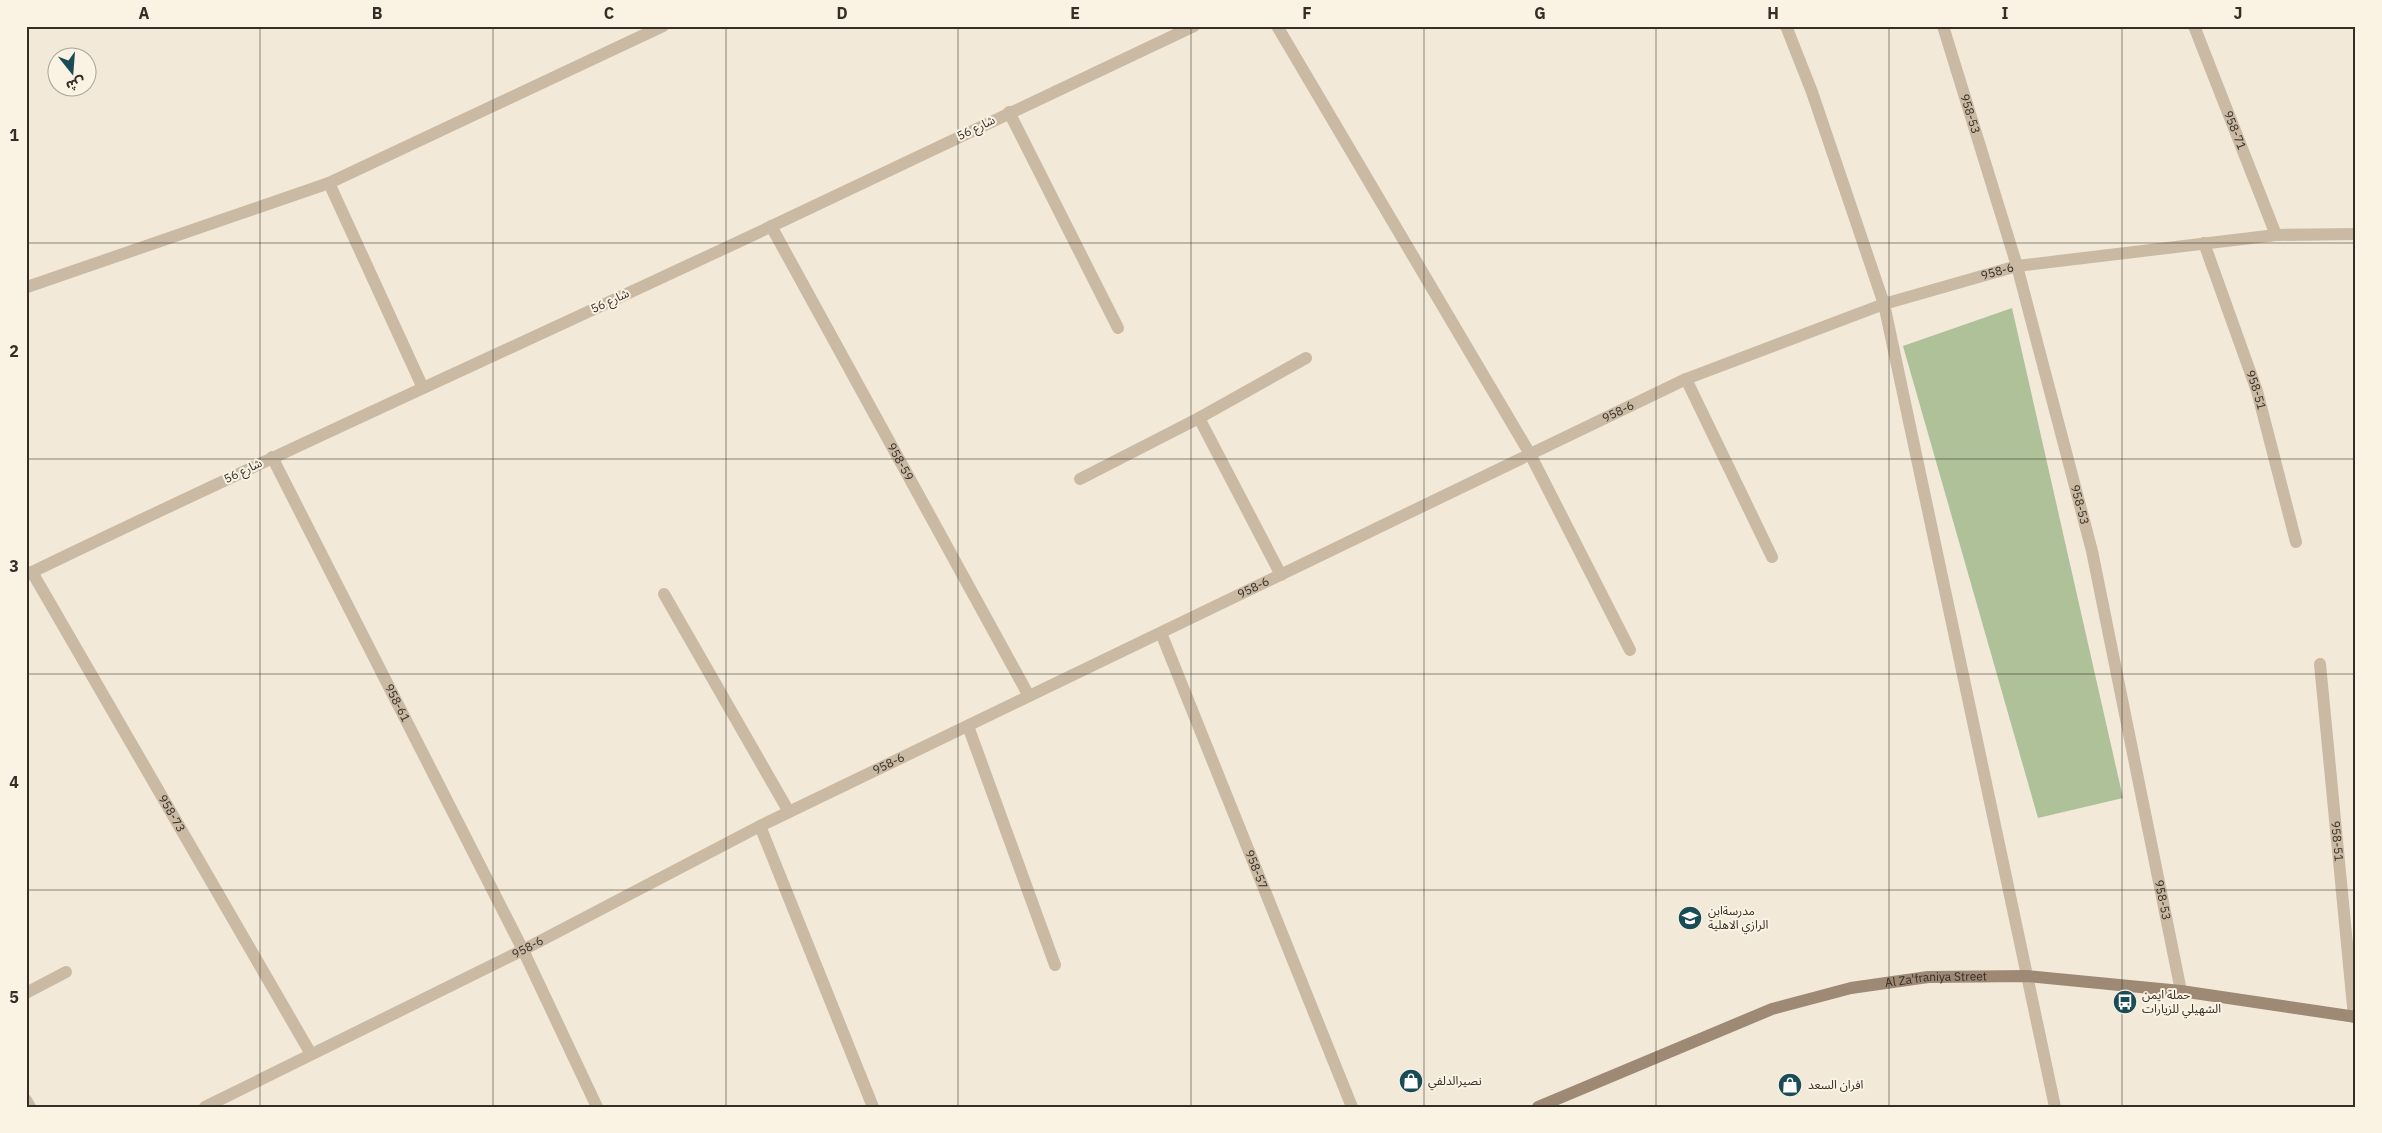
<svg xmlns="http://www.w3.org/2000/svg" width="2382" height="1133" font-family="'IBM Plex Sans','Noto Sans Arabic',sans-serif">
<style>
.green{fill:#aec198}
.lines{fill:none;stroke-linecap:round;stroke-linejoin:round}
.lane{stroke:#cabaa4;stroke-width:12}
.street{stroke:#cabaa4;stroke-width:12}
.secondary{stroke:#9e8975;stroke-width:12}
.grid{fill:none;stroke:#352d26;stroke-width:1;stroke-opacity:0.55}
.labels{text-anchor:middle;stroke-width:4;stroke-linejoin:round;paint-order:stroke}
.street-label{font-size:12px;fill:#352d26;stroke:#faf3e4}
.poi-label{font-size:12px;fill:#352d26;stroke:#faf3e4;text-anchor:start}
.neatline{fill:none;stroke:#352d26;stroke-width:2}
.grid-label{font-size:16px;text-anchor:middle;font-weight:bold;fill:#352d26}
</style>
<rect width="100%" height="100%" fill="#f2e9d8"/>
<polygon class="green" points="2012,308 2123,798 2038,818 1903,346"/>
<g class="lines">
<g class="lane">
<polyline points="1277,26 1530,454 1630,650"/>
<polyline points="1009,112 1118,328"/>
<polyline points="1686,379 1772,557"/>
<polyline points="1199,418 1281,575"/>
<polyline points="1080,479 1199,418 1306,358"/>
<polyline points="968,726 1055,965"/>
<polyline points="760,826 873,1107"/>
<polyline points="523,950 597,1107"/>
</g>
<g class="street">
<polyline points="1786,26 1812,92 1884,304 2055,1107"/>
<path id="s1" d="M1943 26 2017 266 2092 551 2181 991"/>
<path id="s2" d="M2194 26 2276 235"/>
<polyline points="329,183 423,388"/>
<path id="s3" d="M771 226 1029 696"/>
<path id="s4" d="M2204 243 2257 391 2296 542"/>
<polyline points="27,287 329,183 663,26"/>
<path id="s5" d="M272 457 523 950"/>
<path id="s6" d="M32 572 311 1054"/>
<path d="M26 575C273 455 524 343 772 226 912 160 1052 92 1194 26"/>
<polyline points="664,594 789,812"/>
<path id="s7" d="M1161 633 1352 1107"/>
<path id="s8" d="M2320 664 2354 1017"/>
<polyline points="26,993 66,972"/>
<polyline points="26,1100 30,1107"/>
<path id="s9" d="M205 1107 523 950 760 826 1686 379 1884 304 2017 266 2276 235 2356 234"/>
</g>
<path class="secondary" id="s10" d="M1538 1107 1772 1009 1851 988 1928 977 2027 976 2181 991 2356 1017"/>
</g>
<path class="grid" d="M260 26V1107M493 26V1107M726 26V1107M958 26V1107M1191 26V1107M1424 26V1107M1656 26V1107M1889 26V1107M2122 26V1107M26 243H2356M26 459H2356M26 674H2356M26 890H2356"/>
<defs>
<g id="school-disc" transform="scale(1.25)"><circle r="9.5" fill="#1a4c58" stroke="#faf3e4"/><path d="M0-5L7-2L0 1L-7-2ZM-4 1L0 2.5L4 1V4Q0 6-4 4Z" fill="#fff"/></g>
<g id="bus-disc" transform="scale(1.25)"><circle r="9.5" fill="#1a4c58" stroke="#faf3e4"/><path d="M-5-6H5V4H4V6H2V4H-2V6H-4V4H-5ZM-3.5-4V0h7V-4ZM-3.5 1.2v1.5H-2V1.2ZM2 1.2v1.5H3.5V1.2Z" fill="#fff"/></g>
<g id="shop-disc" transform="scale(1.25)"><circle r="9.5" fill="#1a4c58" stroke="#faf3e4"/><path d="M-5-2.5h2.3a2.7 3.5 0 0 1 5.4 0H5L5.5 6h-11ZM-1.5-2.5h3a1.5 2.3 0 0 0-3 0Z" fill="#fff"/></g>
</defs>
<g fill-rule="evenodd">
<use href="#school-disc" x="1690" y="918"/>
<use href="#bus-disc" x="2125" y="1002"/>
<use href="#shop-disc" x="1411" y="1081"/>
<use href="#shop-disc" x="1790" y="1085"/>
</g>
<g class="labels">
<g class="street-label">
<text dy="4" stroke="none"><textPath href="#s1" startOffset="92">958-53</textPath></text>
<text transform="translate(976 128) rotate(-26)" y="4">شارع 56</text>
<text dy="4" stroke="none"><textPath href="#s2" startOffset="112">958-71</textPath></text>
<text dy="4" stroke="none"><textPath href="#s9" startOffset="1980">958-6</textPath></text>
<text transform="translate(610 301) rotate(-25)" y="4">شارع 56</text>
<text dy="4" stroke="none"><textPath href="#s4" startOffset="156">958-51</textPath></text>
<text dy="4" stroke="none"><textPath href="#s9" startOffset="1575">958-6</textPath></text>
<text dy="4" stroke="none"><textPath href="#s3" startOffset="269">958-59</textPath></text>
<text transform="translate(243 471) rotate(-26)" y="4">شارع 56</text>
<text dy="4" stroke="none"><textPath href="#s1" startOffset="498">958-53</textPath></text>
<text dy="4" stroke="none"><textPath href="#s9" startOffset="1170">958-6</textPath></text>
<text dy="4" stroke="none"><textPath href="#s5" startOffset="276">958-61</textPath></text>
<text dy="4" stroke="none"><textPath href="#s9" startOffset="765">958-6</textPath></text>
<text dy="4" stroke="none"><textPath href="#s6" startOffset="279">958-73</textPath></text>
<text dy="4" stroke="none"><textPath href="#s8" startOffset="178">958-51</textPath></text>
<text dy="4" stroke="none"><textPath href="#s7" startOffset="255">958-57</textPath></text>
<text dy="4" stroke="none"><textPath href="#s1" startOffset="902">958-53</textPath></text>
<text dy="4" stroke="none"><textPath href="#s9" startOffset="360">958-6</textPath></text>
<text dy="4" stroke="none"><textPath href="#s10" startOffset="421">Al Za'franiya Street</textPath></text>
</g>
<g class="poi-label">
<text x="1708" y="915">مدرسةابن<tspan x="1708" dy="14">الرازي الاهلية</tspan></text>
<text x="2142" y="999">حملة ايمن<tspan x="2142" dy="14">الشهيلي للزيارات</tspan></text>
<text x="1428" y="1085">نصيرالدلفي</text>
<text x="1808" y="1089">افران السعد</text>
</g>
</g>
<rect width="2382" height="1133" fill="none" stroke="#faf3e4" stroke-width="55"/>
<g transform="translate(72 72) rotate(163)"><circle r="24" fill="#faf3e4" stroke="#aba498"/>
<path d="M0-4L9 19L0 12L-9 19Z" fill="#1a4c58"/>
<text y="-8" font-size="14" font-weight="bold" text-anchor="middle" fill="#352d26">ش</text>
</g>
<rect x="28" y="28" width="2326" height="1078" class="neatline"/>
<g class="grid-label">
<text x="144" y="19">A</text>
<text x="377" y="19">B</text>
<text x="609" y="19">C</text>
<text x="842" y="19">D</text>
<text x="1075" y="19">E</text>
<text x="1307" y="19">F</text>
<text x="1540" y="19">G</text>
<text x="1773" y="19">H</text>
<text x="2005" y="19">I</text>
<text x="2238" y="19">J</text>
<text x="14" y="141">1</text>
<text x="14" y="357">2</text>
<text x="14" y="572">3</text>
<text x="14" y="788">4</text>
<text x="14" y="1003">5</text>
</g>
</svg>
